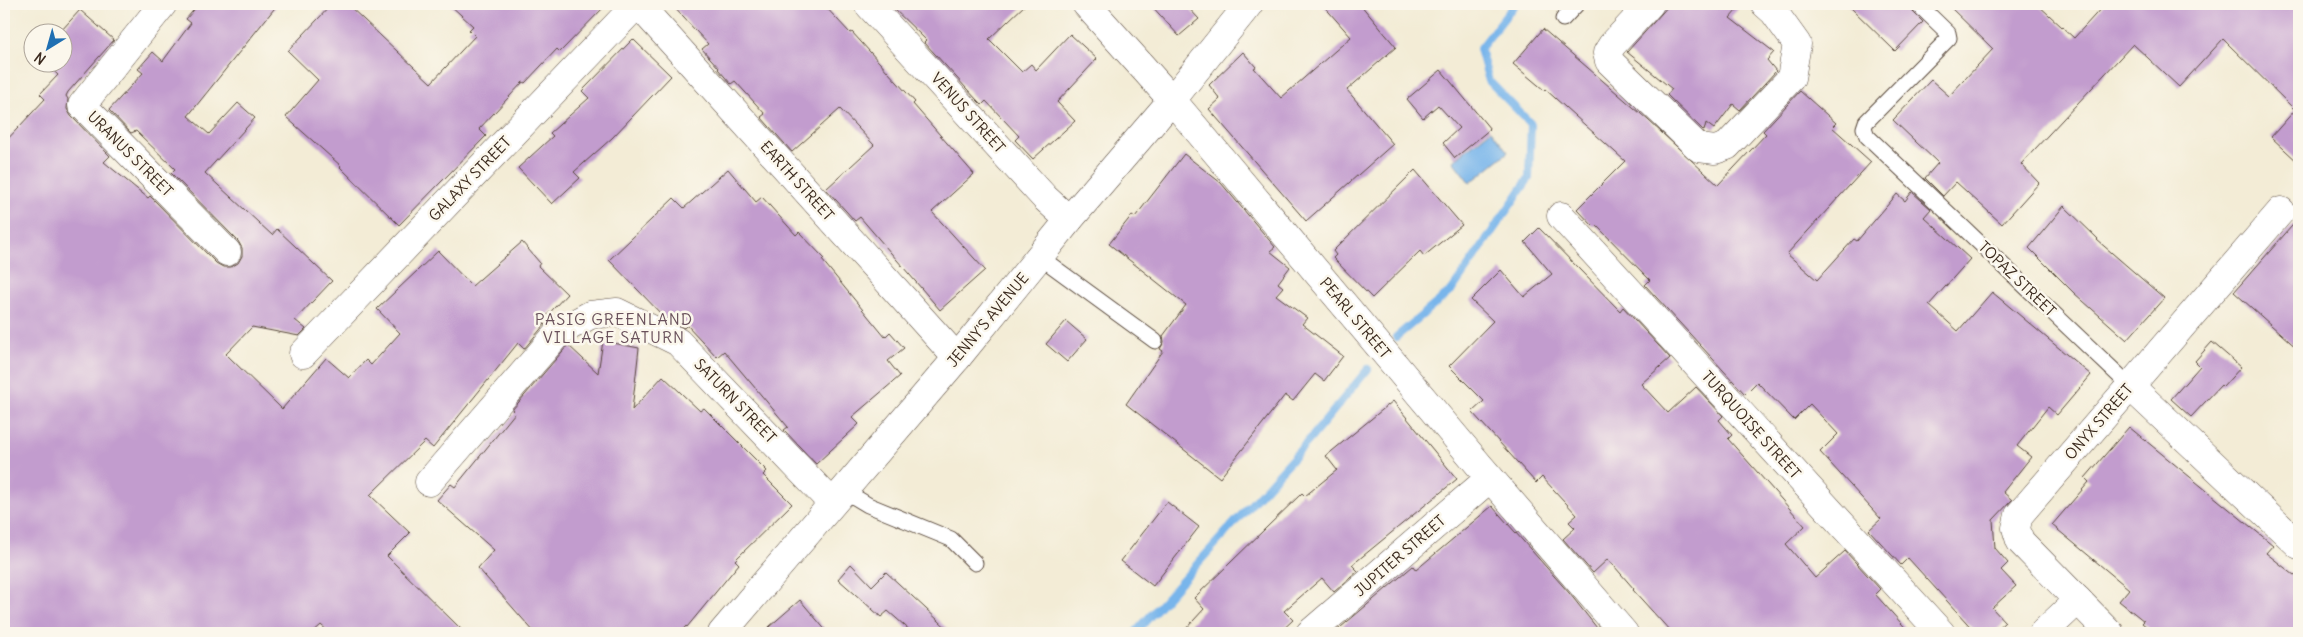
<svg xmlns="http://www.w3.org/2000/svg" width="2303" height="637" font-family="Delius,sans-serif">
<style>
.water{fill:#78b5eb;stroke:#5a7084}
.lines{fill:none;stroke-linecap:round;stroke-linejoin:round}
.stream{stroke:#78b5eb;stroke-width:8}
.building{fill:#c29cce}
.lane-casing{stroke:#57473a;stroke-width:17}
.street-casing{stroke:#57473a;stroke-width:29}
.secondary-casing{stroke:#57473a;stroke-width:29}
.lane{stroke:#fff;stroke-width:15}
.street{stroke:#fff;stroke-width:28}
.secondary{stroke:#fff;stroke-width:28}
.labels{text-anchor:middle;stroke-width:5;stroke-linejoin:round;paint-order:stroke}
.street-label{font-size:15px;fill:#3b2a1e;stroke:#fbf7ec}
.neighbourhood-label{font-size:16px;letter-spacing:1px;fill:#6a525c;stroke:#fbf7ec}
</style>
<rect width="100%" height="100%" fill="#fbf7ec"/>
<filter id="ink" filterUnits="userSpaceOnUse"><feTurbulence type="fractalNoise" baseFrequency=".02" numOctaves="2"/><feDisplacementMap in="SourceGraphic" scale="10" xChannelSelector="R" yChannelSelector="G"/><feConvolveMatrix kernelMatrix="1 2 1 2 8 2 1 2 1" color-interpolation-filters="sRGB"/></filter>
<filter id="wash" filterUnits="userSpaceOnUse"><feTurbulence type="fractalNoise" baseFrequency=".0096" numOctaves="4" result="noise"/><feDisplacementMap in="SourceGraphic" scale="20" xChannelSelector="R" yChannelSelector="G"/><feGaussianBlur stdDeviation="1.12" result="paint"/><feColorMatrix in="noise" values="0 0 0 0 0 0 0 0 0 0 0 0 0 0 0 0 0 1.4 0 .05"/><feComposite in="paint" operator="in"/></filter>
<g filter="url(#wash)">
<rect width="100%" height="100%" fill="#f3ecd6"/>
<polygon class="water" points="1491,130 1508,152 1470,183 1453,161"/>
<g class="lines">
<g class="stream">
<polyline points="1396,337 1452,290 1529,178 1531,124 1489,81 1480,49 1515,4"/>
<polyline points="1135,633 1311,438 1368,369"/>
</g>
</g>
<g id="blocks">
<g class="building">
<polygon points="199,4 278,4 188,116 209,134 238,103 255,118 205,173 272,235 277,229 332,281 295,320 306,329 299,336 252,327 226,354 282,409 326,358 349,378 366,360 371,365 400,333 377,309 438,251 472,286 522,242 540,263 538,266 567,294 542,321 545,324 524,349 518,343 433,448 425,441 370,495 410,533 387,556 465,633 330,633 321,625 312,633 4,633 4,143 45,99 40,94 58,75 44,62 62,62 62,32 60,32 80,10 114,40 68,92 66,96 68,99 67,109 71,116 110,156 104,162 148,198 150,196 216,263 223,267 231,267 238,263 242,256 242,248 238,241 171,173 175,169 136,131 131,133 109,110 143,73 138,69 153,52 163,61 191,23 186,19"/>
<polygon points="332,4 347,4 431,83 475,36 469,30 473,26 449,4 607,4 560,52 557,49 525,83 523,82 479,129 486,136 399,225 340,167 341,166 286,117 318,80 288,51"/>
<polygon points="671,4 823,4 850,33 852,32 915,102 913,104 974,174 932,212 985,270 940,310 860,217 855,221 826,189 874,145 840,109 792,152 761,117 765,114 735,81 731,84 718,69 719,68 702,49 708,44"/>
<polygon points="889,4 1026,4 989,39 1022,72 1031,64 1036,70 1070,34 1097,59 1057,102 1075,121 1033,159 1015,140 1019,136 986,101 982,105 977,100 924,42 926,40"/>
<polygon points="1150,4 1185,4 1199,19 1179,36"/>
<polygon points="1322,4 1360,4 1396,47 1347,90 1393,144 1306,221 1209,109 1220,99 1209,85 1243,52 1256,67 1254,68 1281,98 1351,37"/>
<polygon points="1670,4 1742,4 1730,18 1774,52 1767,60 1776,71 1740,110 1733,104 1714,129 1706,123 1704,131 1667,95 1672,89 1627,52"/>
<polygon points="1847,4 1909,4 1911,10 1923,22 1895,51"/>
<polygon points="1947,4 2037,4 2074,38 2105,4 2299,4 2299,163 2271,137 2295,110 2223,39 2179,87 2133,44 2021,164 2039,183 2002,224 1956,182 1943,196 1925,178 1938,163 1893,120 1931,80 1949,96 1993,49"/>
<polygon points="1543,29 1648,120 1718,185 1766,134 1763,131 1800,91 1836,123 1832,127 1871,162 1787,254 1817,280 1854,239 1857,241 1897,194 1905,201 1912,192 1931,209 1924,217 1970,259 1929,305 1958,331 1992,292 2091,375 2057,415 2048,407 2017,446 2031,457 2003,492 2012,500 1993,520 1995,548 2008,563 2001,570 2016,586 1992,608 2005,622 1993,633 1976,633 1908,558 1901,565 1869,530 1881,519 1820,452 1838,434 1810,404 1794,420 1757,382 1745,394 1645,285 1650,280 1595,224 1593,226 1577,209 1625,161 1545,89 1544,90 1513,64"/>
<polygon points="633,39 671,76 612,138 574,172 580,178 552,204 518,168 553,136 550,133 589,98 582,91"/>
<polygon points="1441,70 1490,129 1455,158 1443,143 1459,128 1438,105 1423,118 1407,99"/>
<polygon points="1184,154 1221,183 1275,247 1270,251 1290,267 1278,283 1283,287 1276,295 1307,318 1302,324 1343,356 1324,381 1315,374 1293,401 1285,395 1220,478 1126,404 1163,351 1160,349 1164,342 1163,336 1186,305 1109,244 1132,215 1135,217"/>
<polygon points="728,169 756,202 762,197 796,235 799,232 824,258 822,260 885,337 890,332 904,348 888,361 900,376 852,417 859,424 816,464 784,430 788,427 724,351 717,357 687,325 684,328 665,318 609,260 674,198 684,208"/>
<polygon points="1415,170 1462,225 1424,256 1420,251 1372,298 1333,258 1336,255 1333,251"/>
<polygon points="2064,206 2098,239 2097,240 2164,298 2127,340 2074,293 2029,248"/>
<polygon points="2299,218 2299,350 2234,292"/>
<polygon points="1539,228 1620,311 1623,307 1670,358 1641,384 1668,413 1696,387 1723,416 1719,420 1732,435 1728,439 1805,526 1786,544 1815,578 1845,551 1880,589 1875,594 1910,633 1672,633 1633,590 1634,589 1608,559 1593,573 1563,539 1575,528 1569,522 1577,515 1542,477 1536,483 1472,412 1484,401 1449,366 1493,321 1471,300 1501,270 1524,297 1552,274 1525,242"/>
<polygon points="1066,321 1087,339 1067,362 1046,344"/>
<polygon points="603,341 639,348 632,410 663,376 700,411 704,408 767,471 763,475 792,504 735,560 739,564 687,627 686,626 680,633 535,633 478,568 494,550 437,500 451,484 455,487 515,413 512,410 568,345 598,373"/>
<polygon points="2212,342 2241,367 2223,387 2221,385 2191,417 2171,399 2200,366 2195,361"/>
<polygon points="1393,401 1457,479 1352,565 1358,571 1334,592 1322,578 1284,611 1293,620 1279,633 1182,633 1204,609 1194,598 1302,493 1305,496 1337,470 1326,456"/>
<polygon points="2129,427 2273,545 2266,553 2299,579 2299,633 2154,633 2142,623 2144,621 2119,601 2129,589 2052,525 2089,482 2085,478"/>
<polygon points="1167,502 1199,527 1153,586 1121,561"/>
<polygon points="1492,506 1570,594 1601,633 1334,633 1413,566 1416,570"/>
<polygon points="851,564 872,586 886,572 952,633 913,633 888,611 881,617 838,579"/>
<polygon points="800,600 828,633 762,633"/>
</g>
</g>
</g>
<g filter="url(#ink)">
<use href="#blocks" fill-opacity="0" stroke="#57473a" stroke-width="1"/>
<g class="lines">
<g class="lane-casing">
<g id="lane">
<polyline points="1918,4 1948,33 1949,38 1866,122 1864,128 1867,136 2130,386"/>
<polyline points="1563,19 1577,4"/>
<polyline points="1040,257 1155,341"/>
<polyline points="843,490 868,505 951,539 975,563"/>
</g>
</g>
<g class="street-casing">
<g id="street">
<polyline points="163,4 82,105 227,252"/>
<polyline points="638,4 957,358"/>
<polyline points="868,4 1045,198 1069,220"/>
<polyline points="1086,4 1172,100 1479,465 1624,633"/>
<polyline points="1650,4 1612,45 1607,53 1609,61 1699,148 1715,150 1727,146 1791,78 1797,44 1774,12 1765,4"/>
<polyline points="1561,216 1941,633"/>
<polyline points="303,354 637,4"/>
<polyline points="2130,386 2299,545"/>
<polyline points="429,482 559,332 590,315 617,312 678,342 832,503"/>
<polyline points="1310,633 1490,478"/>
<polyline points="2043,633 2078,600"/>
<polyline points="2110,633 2020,541 2016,528 2019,515 2281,211"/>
</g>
</g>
<g class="secondary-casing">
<polyline id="secondary" points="722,633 957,358 1069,220 1172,100 1249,4"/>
</g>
<use href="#lane" class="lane"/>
<use href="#street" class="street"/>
<use href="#secondary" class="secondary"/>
</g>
</g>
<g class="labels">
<g class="street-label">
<text transform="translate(968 113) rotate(48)" y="5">VENUS STREET</text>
<text transform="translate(130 154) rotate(45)" y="5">URANUS STREET</text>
<text transform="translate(470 179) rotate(-46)" y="5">GALAXY STREET</text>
<text transform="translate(797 181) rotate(48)" y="5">EARTH STREET</text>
<text transform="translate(2017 279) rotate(44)" y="5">TOPAZ STREET</text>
<text transform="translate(1355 318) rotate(50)" y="5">PEARL STREET</text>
<text transform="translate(988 320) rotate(-50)" y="5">JENNY'S AVENUE</text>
<text transform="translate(735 401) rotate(46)" y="5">SATURN STREET</text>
<text transform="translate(2099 422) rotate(-49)" y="5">ONYX STREET</text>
<text transform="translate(1751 425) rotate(48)" y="5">TURQUOISE STREET</text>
<text transform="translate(1400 556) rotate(-41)" y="5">JUPITER STREET</text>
</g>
<g class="neighbourhood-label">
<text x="614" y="325">PASIG GREENLAND<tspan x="614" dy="18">VILLAGE SATURN</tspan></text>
</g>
</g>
<rect width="2303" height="637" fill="none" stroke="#fbf7ec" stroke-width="20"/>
<g transform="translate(48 48) rotate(217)"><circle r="24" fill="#fbf7ec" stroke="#aea59a"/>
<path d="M0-4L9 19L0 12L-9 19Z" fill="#1f6fb2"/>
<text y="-8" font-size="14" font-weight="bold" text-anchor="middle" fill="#3b2a1e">N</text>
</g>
</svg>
